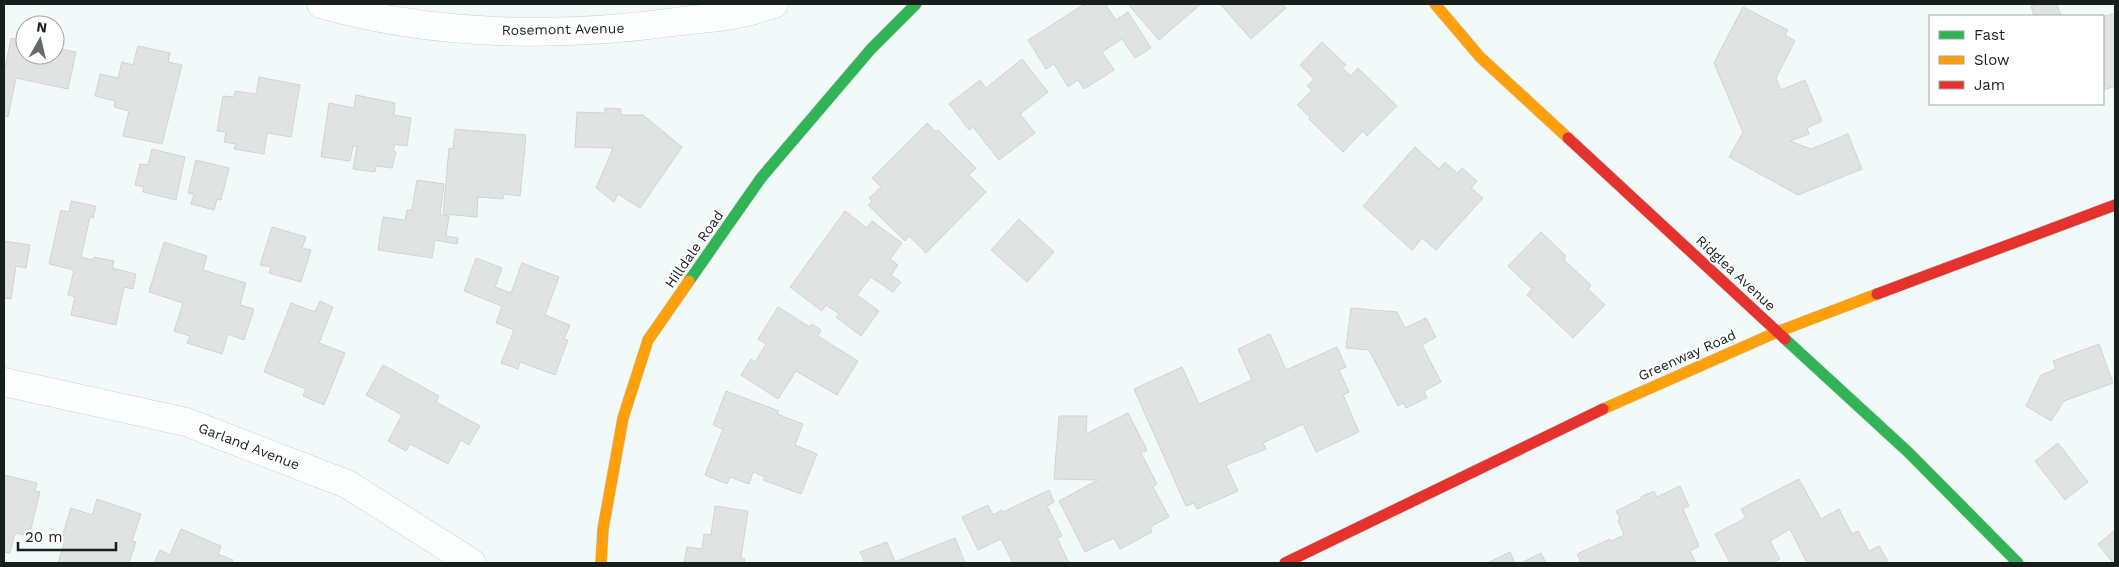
<svg xmlns="http://www.w3.org/2000/svg" width="2119" height="567" font-family="'Work Sans',sans-serif">
<style>
.building{fill:#e1e2e2;stroke:#d2d3d4}
.lines{fill:none;stroke-linecap:round;stroke-linejoin:round}
.street-casing{stroke:#c9d1d0;stroke-width:29}
.fast-casing{stroke:#c9d1d0;stroke-width:12}
.slow-casing{stroke:#c9d1d0;stroke-width:12}
.jam-casing{stroke:#c9d1d0;stroke-width:12}
.street{stroke:#fdfefe;stroke-width:28}
.fast{stroke:#30b455;stroke-width:11}
.slow{stroke:#ff9f0a;stroke-width:11}
.jam{stroke:#e5322d;stroke-width:11}
.labels{text-anchor:middle;stroke-width:4;stroke-linejoin:round;paint-order:stroke}
.street-label{font-size:14px;fill:#171f1d;stroke:#fff}
</style>
<rect width="100%" height="100%" fill="#f2faf9"/>
<g class="building">
<polygon points="1088,4 1105,4 1116,20 1128,12 1151,48 1135,58 1122,39 1102,52 1114,70 1084,89 1078,80 1068,87 1054,64 1046,69 1028,40 1083,5 1084,6"/>
<polygon points="1128,4 1201,4 1159,40"/>
<polygon points="1220,4 1282,4 1286,8 1251,39"/>
<polygon points="2039,4 2057,4 2061,16 2034,16 2031,6"/>
<polygon points="1743,7 1788,30 1785,35 1795,41 1776,78 1781,90 1805,80 1822,121 1807,128 1809,134 1790,141 1811,149 1848,134 1862,169 1798,195 1729,157 1743,132 1714,63"/>
<polygon points="2115,13 2115,86 2103,90 2103,17"/>
<polygon points="11,38 25,41 25,55 55,55 55,48 76,52 68,89 16,78 8,117 4,116 4,73"/>
<polygon points="1322,42 1346,65 1342,68 1351,76 1358,68 1397,106 1367,136 1363,131 1343,152 1309,119 1310,117 1297,105 1312,90 1307,86 1314,79 1300,65"/>
<polygon points="138,46 170,53 168,62 182,65 162,144 123,136 129,111 114,107 115,101 95,96 100,74 118,78 122,62 133,65"/>
<polygon points="1022,59 1048,92 1020,114 1035,133 999,160 973,127 969,130 949,104 980,80 986,88"/>
<polygon points="259,77 300,85 291,137 267,133 264,154 234,149 236,144 224,142 226,132 217,131 223,96 234,97 235,91 256,94"/>
<polygon points="356,95 395,103 394,115 411,118 407,146 395,144 393,151 396,152 392,168 376,166 375,172 353,169 357,147 353,146 350,161 321,157 329,103 354,108"/>
<polygon points="605,108 621,109 621,115 643,115 682,147 640,208 618,194 614,202 596,188 613,148 575,147 577,112 605,113"/>
<polygon points="927,123 936,132 938,130 976,168 969,175 986,192 926,253 909,236 905,241 868,205 872,201 869,198 881,187 872,178"/>
<polygon points="455,129 526,135 520,196 504,194 503,199 478,197 477,217 443,214 449,148 453,149"/>
<polygon points="1415,147 1439,169 1445,162 1457,173 1462,168 1477,181 1471,188 1483,198 1436,250 1422,238 1412,250 1363,206"/>
<polygon points="152,149 185,157 176,200 143,192 144,187 135,185 140,164 148,165"/>
<polygon points="196,160 229,168 221,200 217,199 214,210 191,204 194,194 188,193"/>
<polygon points="417,180 444,184 440,215 449,216 446,236 458,238 457,244 435,240 432,258 378,250 383,217 405,220 407,210 412,210"/>
<polygon points="71,201 96,206 93,218 90,217 81,257 93,260 94,257 114,261 112,268 136,274 133,289 124,287 116,325 71,315 75,297 68,295 74,270 49,264 61,210 69,212"/>
<polygon points="845,211 867,228 872,221 902,243 890,259 898,265 891,275 901,282 893,292 871,277 857,295 879,311 861,336 836,317 839,314 826,305 822,311 790,287"/>
<polygon points="1019,219 1054,252 1027,282 991,250"/>
<polygon points="272,227 306,237 302,248 311,250 301,282 269,273 271,267 260,265"/>
<polygon points="1541,232 1566,256 1564,260 1591,285 1588,289 1605,305 1573,338 1527,295 1532,289 1508,266"/>
<polygon points="4,241 30,245 26,268 16,266 11,299 4,298"/>
<polygon points="164,242 207,256 203,270 246,283 240,305 254,309 244,340 228,334 222,354 187,343 190,336 174,331 183,303 149,292"/>
<polygon points="476,258 502,268 495,287 511,293 522,263 559,277 545,315 570,325 564,339 568,340 555,375 520,362 518,369 501,363 514,330 496,323 502,306 464,291"/>
<polygon points="320,301 333,307 319,343 345,353 324,405 303,396 306,389 264,372 291,303 315,312"/>
<polygon points="778,307 810,327 812,324 821,330 818,336 858,361 837,395 796,371 778,399 741,375 751,359 755,362 766,344 758,339"/>
<polygon points="1351,308 1397,312 1405,328 1426,318 1436,337 1422,345 1441,382 1424,391 1427,398 1406,408 1403,403 1398,406 1369,350 1346,348"/>
<polygon points="1270,334 1286,370 1337,347 1346,367 1339,370 1349,392 1343,395 1359,432 1316,452 1303,424 1263,443 1266,449 1226,465 1238,491 1197,509 1194,503 1186,506 1134,389 1182,367 1199,404 1252,380 1238,349"/>
<polygon points="2099,344 2113,383 2064,401 2051,421 2026,406 2041,375 2056,369 2053,361"/>
<polygon points="383,365 439,396 436,402 480,426 469,445 461,440 448,464 410,444 406,451 388,441 402,415 366,395"/>
<polygon points="726,391 779,411 777,414 803,424 795,445 817,454 801,494 763,480 765,477 753,472 749,484 730,477 727,484 705,475 723,429 713,425"/>
<polygon points="1128,413 1147,450 1141,453 1157,484 1153,487 1169,517 1150,527 1152,532 1120,549 1114,538 1085,552 1059,501 1098,480 1054,479 1059,416 1087,416 1086,434"/>
<polygon points="2058,443 2088,482 2065,500 2035,461"/>
<polygon points="4,475 37,483 35,491 40,492 29,536 15,533 10,553 4,552"/>
<polygon points="1799,479 1821,519 1839,509 1852,534 1858,531 1869,551 1879,546 1889,563 1807,563 1790,529 1770,541 1780,559 1773,563 1730,563 1715,534 1746,518 1741,509"/>
<polygon points="1680,486 1689,506 1683,509 1699,546 1690,551 1696,563 1581,563 1577,554 1610,539 1611,541 1624,535 1618,520 1620,519 1616,511 1641,499 1641,497 1654,491 1657,497"/>
<polygon points="1049,490 1054,502 1047,506 1062,536 1057,538 1069,563 1013,563 1001,539 978,550 962,517 988,505 993,515 1002,510 1003,512"/>
<polygon points="97,499 141,514 132,541 136,542 129,563 58,563 64,544 60,543 71,508 92,515"/>
<polygon points="715,506 748,511 741,558 745,559 744,563 684,563 687,547 702,549 704,534 711,535"/>
<polygon points="181,529 221,546 218,554 233,560 231,563 154,563 160,550 170,555"/>
<polygon points="2115,530 2115,563 2113,563 2098,544"/>
<polygon points="955,538 965,563 865,563 860,552 887,542 895,562"/>
<polygon points="1510,552 1515,563 1487,563"/>
<polygon points="1541,553 1546,563 1521,563"/>
</g>
<g class="lines">
<g class="street-casing">
<g id="street">
<path d="M321 4C433 36 559 38 674 22 696 19 720 18 742 13 753 11 763 7 774 4"/>
<polyline points="4,382 186,422 347,484 472,563"/>
</g>
</g>
<g class="fast-casing">
<g id="fast">
<polyline points="689,281 761,178 871,49 916,4"/>
<polyline points="1785,339 1908,452 2018,563"/>
</g>
</g>
<g class="slow-casing">
<g id="slow">
<polyline points="1435,4 1480,57 1568,138"/>
<polyline points="1603,409 1777,332 1877,294"/>
<polyline points="601,563 603,529 623,418 648,340 689,281"/>
</g>
</g>
<g class="jam-casing">
<g id="jam">
<polyline points="1568,138 1785,339"/>
<polyline points="1877,294 2115,205"/>
<polyline points="1285,563 1603,409"/>
</g>
</g>
<use href="#street" class="street"/>
<use href="#fast" class="fast"/>
<use href="#slow" class="slow"/>
<use href="#jam" class="jam"/>
</g>
<g class="labels">
<g class="street-label">
<text transform="translate(563 29) rotate(-1)" y="5">Rosemont Avenue</text>
<text transform="translate(694 249) rotate(-55)" y="5">Hilldale Road</text>
<text transform="translate(1736 273) rotate(43)" y="5">Ridglea Avenue</text>
<text transform="translate(1687 355) rotate(-24)" y="5">Greenway Road</text>
<text transform="translate(249 446) rotate(21)" y="5">Garland Avenue</text>
</g>
</g>
<rect width="2119" height="567" fill="none" stroke="#171f1d" stroke-width="10"/>
<rect x="1929" y="15" width="175" height="90" fill="#ffffff" stroke="#a2a5a5"/>
<rect x="1939" y="31" width="25" height="8" fill="#30b455" stroke="#a2a5a5"/>
<text x="1974" y="40" font-size="15" fill="#171f1d">Fast</text>
<rect x="1939" y="56" width="25" height="8" fill="#ff9f0a" stroke="#a2a5a5"/>
<text x="1974" y="65" font-size="15" fill="#171f1d">Slow</text>
<rect x="1939" y="81" width="25" height="8" fill="#e5322d" stroke="#a2a5a5"/>
<text x="1974" y="90" font-size="15" fill="#171f1d">Jam</text>
<g transform="translate(40 40) rotate(8)"><circle r="24" fill="#ffffff" stroke="#a2a5a5"/>
<path d="M0-4L9 19L0 12L-9 19Z" fill="#646c6a"/>
<text y="-8" font-size="14" font-weight="bold" text-anchor="middle" fill="#171f1d">N</text>
</g>
<path d="M18 542v8h98v-8" fill="none" stroke="#171f1d" stroke-width="2.5"/>
<text x="25" y="542" font-size="15" fill="#171f1d" stroke="#ffffff" stroke-width="4" paint-order="stroke">20 m</text>
</svg>
